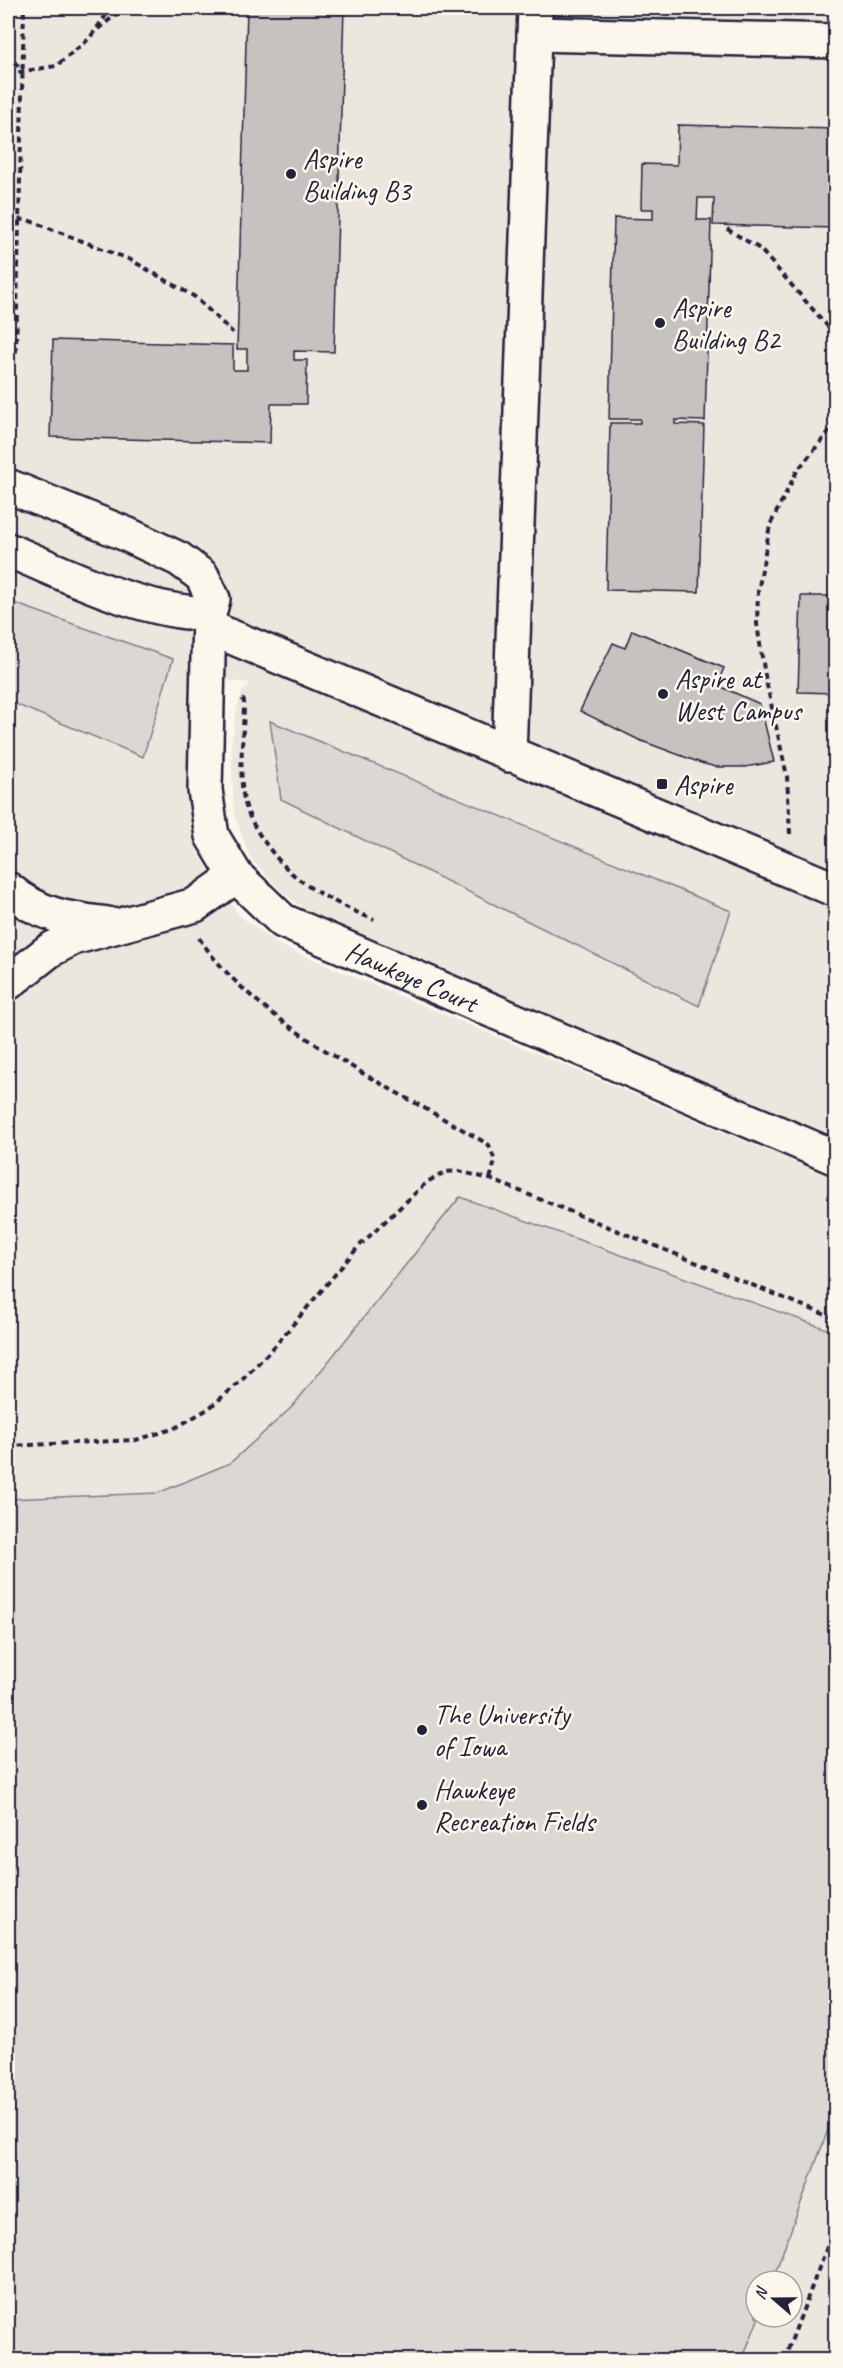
<svg xmlns="http://www.w3.org/2000/svg" width="843" height="2368" font-family="Caveat,sans-serif">
<style>
.built{fill:#ebe7df;fill-rule:evenodd}
.green{fill:#dbd8d3;stroke:#7e7d87;stroke-width:1.5}
.building{fill:#c6c2c0;stroke:#22223b;stroke-width:1.5}
.lines{fill:none;stroke-linecap:round;stroke-linejoin:round}
.minor-casing{stroke:#22223b;stroke-width:38}
.path{stroke:#22223b;stroke-width:4;stroke-dasharray:6 4.5;stroke-linecap:butt}
.minor{stroke:#fbf7ec;stroke-width:33}
.poi-dot{fill:#22223b;stroke:#fbf7ec;stroke-width:2}
.labels{text-anchor:middle;stroke-width:5;stroke-linejoin:round;paint-order:stroke}
.poi-label{font-size:28px;fill:#22223b;stroke:#fbf7ec;text-anchor:start}
.street-label{font-size:28px;fill:#22223b;stroke:#fbf7ec}
</style>
<rect width="100%" height="100%" fill="#fbf7ec"/>
<filter id="ink" filterUnits="userSpaceOnUse"><feTurbulence type="fractalNoise" baseFrequency=".0167" numOctaves="2"/><feDisplacementMap in="SourceGraphic" scale="12" xChannelSelector="R" yChannelSelector="G"/><feConvolveMatrix kernelMatrix="1 2 1 2 8 2 1 2 1" color-interpolation-filters="sRGB"/></filter>
<g filter="url(#ink)">
<path class="built" d="M8 8H835V1136L311 914 282 892 250 858 234 813 231 744 237 708 242 693 250 683 191 678 187 790 190 825 197 851 239 915 279 945 835 1179V2360H8ZM756 2281H792V2317H756Z"/>
<g class="green">
<polygon points="8,601 173,659 143,757 8,701"/>
<polygon points="270,721 731,911 699,1006 281,799"/>
<polygon points="460,1197 835,1332 835,2111 772,2281 756,2281 756,2317 759,2317 742,2360 8,2360 8,1499 158,1493 230,1463 292,1407"/>
</g>
<g class="building">
<polygon points="247,8 344,8 334,352 294,351 294,360 307,360 306,404 271,404 270,443 50,437 53,340 233,345 233,370 247,370 247,349 237,349"/>
<polygon points="678,125 836,129 836,228 713,225 714,198 698,198 697,220 711,220 705,421 675,420 675,424 704,425 699,592 606,590 610,423 640,423 640,419 609,419 614,218 653,219 653,209 641,209 642,164 677,165"/>
<polygon points="801,596 836,596 836,693 798,692"/>
<polygon points="632,630 724,668 717,685 760,704 774,762 745,767 716,767 701,763 639,740 580,711 613,643 625,648"/>
</g>
<g class="lines">
<g class="minor-casing">
<g id="minor">
<polyline points="534,34 836,41"/>
<path id="s1" d="M8 486 126 534 179 559 202 576 213 599 209 614 205 790 212 836 236 876 283 921 836 1158"/>
<path d="M8 550C73 577 137 611 209 614"/>
<polyline points="208,627 836,890"/>
<polyline points="509,755 535,8"/>
<path d="M8 889C40 916 68 919 108 924"/>
<polyline points="8,983 50,950 73,938 195,905 236,876"/>
</g>
</g>
<g class="path">
<polyline points="98,29 124,8"/>
<polyline points="8,54 23,72"/>
<polyline points="8,74 56,66 89,39 111,8"/>
<polyline points="8,219 28,220 131,260 195,297 233,333"/>
<polyline points="727,229 760,249 830,329 836,341"/>
<polyline points="8,372 16,351 24,8"/>
<path d="M242 699 244 701C244 731 239 764 243 794 246 813 255 829 266 844 296 886 328 899 374 920"/>
<polyline points="790,834 787,776 765,676 757,624 758,592 770,525 797,471 836,423"/>
<path d="M199 938C260 1029 396 1089 489 1145L495 1161 490 1179"/>
<polyline points="8,1446 136,1440 173,1429 208,1409 240,1382 274,1347 359,1246 427,1182 445,1172 459,1171 490,1179 836,1319"/>
<polyline points="784,2360 836,2223"/>
</g>
<use href="#minor" class="minor"/>
</g>
</g>
<g class="poi-dot">
<circle cx="291" cy="174" r="6"/>
<circle cx="660" cy="323" r="6"/>
<circle cx="663" cy="694" r="6"/>
<rect x="656" y="778" width="12" height="12" rx="3"/>
<circle cx="422" cy="1730" r="6"/>
<circle cx="422" cy="1805" r="6"/>
</g>
<g class="labels">
<g class="poi-label">
<text x="303" y="168">Aspire<tspan x="303" dy="32">Building B3</tspan></text>
<text x="672" y="317">Aspire<tspan x="672" dy="32">Building B2</tspan></text>
<text x="675" y="688">Aspire at<tspan x="675" dy="32">West Campus</tspan></text>
<text x="674" y="794">Aspire</text>
<text x="434" y="1724">The University<tspan x="434" dy="32">of Iowa</tspan></text>
<text x="434" y="1799">Hawkeye<tspan x="434" dy="32">Recreation Fields</tspan></text>
</g>
<g class="street-label">
<text dy="10" stroke="none"><textPath href="#s1" startOffset="730">Hawkeye Court</textPath></text>
</g>
</g>
<rect width="843" height="2368" fill="none" stroke="#fbf7ec" stroke-width="30"/>
<rect x="15" y="15" width="813" height="2338" fill="none" stroke="#22223b" stroke-width="2" filter="url(#ink)"/>
<g transform="translate(774 2299) rotate(290)"><circle r="28" fill="#fbf7ec" stroke="#a4a2a5" stroke-width="1.5"/>
<path d="M0-4.5L10 22L0 15L-10 22Z" fill="#22223b"/>
<text y="-9" font-size="16" font-weight="bold" text-anchor="middle" fill="#22223b">N</text>
</g>
</svg>
